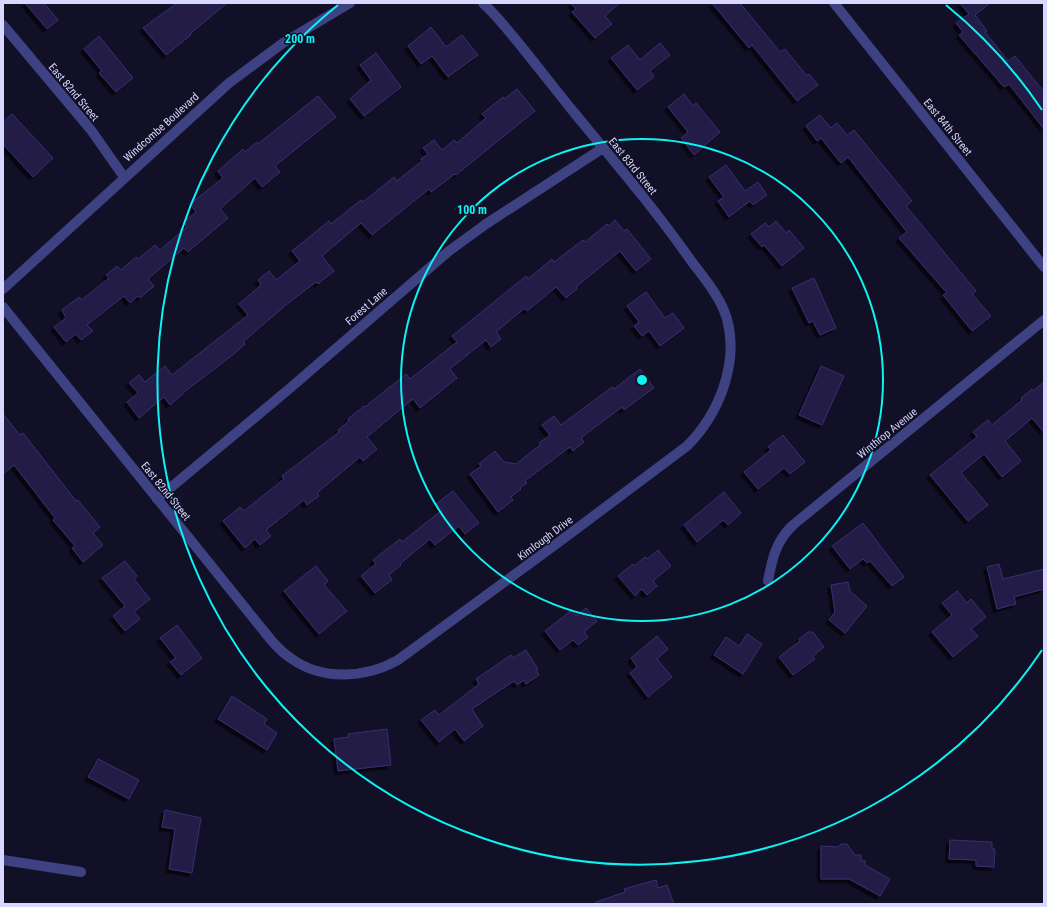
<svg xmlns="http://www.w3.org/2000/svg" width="1047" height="907" font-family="'Roboto Condensed',sans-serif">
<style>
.building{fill:#221d46;stroke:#373071;filter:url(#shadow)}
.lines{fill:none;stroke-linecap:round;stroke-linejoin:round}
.street{stroke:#3e4283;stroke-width:10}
.ring{fill:none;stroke:#0cf3f4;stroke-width:2}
.labels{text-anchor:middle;stroke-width:3;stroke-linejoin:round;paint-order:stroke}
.street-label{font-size:11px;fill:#d8d7fd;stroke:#121026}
.centre{fill:#0cf3f4;stroke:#121026;stroke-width:2}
.ring-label{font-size:12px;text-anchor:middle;font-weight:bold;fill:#0cf3f4;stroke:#121026;stroke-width:3;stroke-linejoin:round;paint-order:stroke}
</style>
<defs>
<filter id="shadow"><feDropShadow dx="-3.5" dy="3.5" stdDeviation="0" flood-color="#0009"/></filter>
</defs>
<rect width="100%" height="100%" fill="#121026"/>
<g class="building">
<polygon points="25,3 44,3 58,20 47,29"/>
<polygon points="177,3 227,3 190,34 191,35 166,55 143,28"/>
<polygon points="571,3 620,3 605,16 612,24 595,38 572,12 576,9"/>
<polygon points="712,3 740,3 780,52 785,49 807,76 809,74 818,85 797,101 752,45 749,48"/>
<polygon points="960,3 990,3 975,15 987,31 985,32 1008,61 1015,56 1044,92 1044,129 1009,84 1004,87 959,35 963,32 956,23 969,14"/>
<polygon points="431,27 446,47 462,35 478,55 448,77 432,56 421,64 408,46"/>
<polygon points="99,36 133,78 116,92 99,73 102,71 84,49"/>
<polygon points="660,43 670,55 650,71 654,77 637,90 611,58 628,45 640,60"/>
<polygon points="376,53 401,87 364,116 350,99 371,80 360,65"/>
<polygon points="517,89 535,111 456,175 455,174 431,192 429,189 372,235 361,223 322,256 334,271 318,284 316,282 286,305 243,342 245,344 234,354 187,390 170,405 164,397 139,418 127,402 138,393 129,383 139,375 145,382 165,366 172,375 248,315 239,304 261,285 258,280 269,271 276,280 300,261 292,251 329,221 331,224 361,200 363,202 394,177 397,181 423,160 421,159 428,154 423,148 434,140 442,150 454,140 457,143 486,118 482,114 503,97 504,99"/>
<polygon points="684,94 693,106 696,103 720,132 694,155 681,138 688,132 668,107"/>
<polygon points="318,96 336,117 275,166 280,172 262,187 255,178 220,209 228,218 188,252 184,248 148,279 154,286 140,298 138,296 130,303 124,296 87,325 93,331 81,340 76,334 66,342 54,327 66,318 62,310 79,297 82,300 109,278 106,275 117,266 121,270 136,257 138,259 155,245 160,250 187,227 184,222 196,212 190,204 223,178 218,171 243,149 245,152 257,142 258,144"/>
<polygon points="12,114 53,158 33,177 3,144 3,122"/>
<polygon points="820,115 831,128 837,123 847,135 854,130 912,201 906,206 976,291 972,294 991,316 972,331 943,295 947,293 899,238 907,232 848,157 841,163 821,138 817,141 806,126"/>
<polygon points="726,165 745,191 758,182 767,195 753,205 750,201 729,217 718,201 724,197 709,177"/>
<polygon points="615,220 624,231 627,229 651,259 636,271 620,251 576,287 577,289 566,298 556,287 527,311 525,308 496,332 501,339 491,347 486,340 450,369 457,378 420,408 413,399 367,437 377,449 363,461 360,457 317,493 319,496 307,505 304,500 266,530 271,536 260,545 255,539 245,548 223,521 240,507 244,511 284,479 282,476 339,432 338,430 349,421 348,419 364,406 365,407 406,374 410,379 457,342 452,336 526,276 528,279 552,259 554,262 583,240 585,242 607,224 609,226"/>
<polygon points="776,221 786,233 789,230 804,248 782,266 764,245 762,247 751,234 765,223 769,227"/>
<polygon points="814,278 836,328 820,335 813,321 809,323 792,288"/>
<polygon points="646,292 665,318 673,313 684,328 660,346 649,331 642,336 634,326 639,322 627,306"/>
<polygon points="821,366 844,376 822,425 799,415"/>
<polygon points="640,369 654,388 624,410 622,407 581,438 584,442 573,451 570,447 525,481 527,483 520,488 521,489 511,497 513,500 498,512 470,474 481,466 479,464 495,451 504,462 516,464 540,445 539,443 550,435 542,425 554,416 561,425 612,387 614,389"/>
<polygon points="1044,382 1044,432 1032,418 1005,441 1021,461 1002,477 984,454 961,473 988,505 968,521 930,475 977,437 973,432 988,420 992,425 1022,400 1021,398 1032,389 1033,391"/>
<polygon points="3,414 20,435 23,433 76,501 78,500 100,527 93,533 103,545 83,562 72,548 75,546 53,520 55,518 14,465 3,474"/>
<polygon points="783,435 805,462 790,474 784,468 758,489 744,472 771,450 768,447"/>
<polygon points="453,491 479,523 465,534 459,526 435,545 430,539 400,564 401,565 389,575 392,580 375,593 361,576 376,564 373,560 400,539 402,542 442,510 436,504"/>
<polygon points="724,492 741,513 728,525 723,520 697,542 684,525"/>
<polygon points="863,523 904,577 892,586 870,561 867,563 863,559 850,569 832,546"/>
<polygon points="658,550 671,566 653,581 657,586 647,595 642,589 635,596 618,576 633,564 634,566 645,557 647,559"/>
<polygon points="125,561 137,576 134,579 150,599 134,612 140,619 125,631 113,616 125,606 102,578"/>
<polygon points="999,564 1003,579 1044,569 1044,589 1014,597 1016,604 997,609 987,567"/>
<polygon points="316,566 328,581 324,585 347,611 319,634 284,591"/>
<polygon points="848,582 850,591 867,606 845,633 829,620 835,612 831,585"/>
<polygon points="957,591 967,603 971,599 986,617 971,629 978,636 953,657 932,632 952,615 942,603"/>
<polygon points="586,608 597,621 584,632 588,637 578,645 573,640 560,650 545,631 572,610 576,616"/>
<polygon points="177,625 202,658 181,675 170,662 176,658 160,638"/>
<polygon points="808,632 813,632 824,647 813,656 815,659 793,675 779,657 800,641 799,639"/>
<polygon points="747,634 762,644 743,674 714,655 726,637 739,646"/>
<polygon points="657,636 668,649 657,659 672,677 648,697 630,673 637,667 631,658"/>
<polygon points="526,650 538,669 536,670 539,675 526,684 524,680 517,685 514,681 472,709 483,726 464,741 455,729 439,742 421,720 435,710 439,715 479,684 476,679 511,655 513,658"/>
<polygon points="232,696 267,719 264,724 277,733 267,750 218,719"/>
<polygon points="387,729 391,765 338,771 334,739 348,737 348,734"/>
<polygon points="98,759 139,780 129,799 88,777"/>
<polygon points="165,810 201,818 192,873 169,869 175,829 162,827"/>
<polygon points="950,840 992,842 992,849 995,849 994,867 976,866 976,860 949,859"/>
<polygon points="841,844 847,844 855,855 861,855 861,861 865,861 865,865 890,879 880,896 849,879 821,879 821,846 838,847"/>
<polygon points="656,880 658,888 667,885 674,904 596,904 596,902 625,892 624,889"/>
</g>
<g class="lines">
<g class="street">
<polyline points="834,3 1044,267"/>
<polyline points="3,25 91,130 124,177"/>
<polyline points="3,289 229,83 283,43 350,3"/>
<path d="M3 307 271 640C277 647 284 654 292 659 323 681 366 678 398 660L563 539 687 446C719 414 739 364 727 319 721 298 705 279 692 262 655 209 613 160 572 110 555 89 538 67 521 46 509 31 497 16 483 3"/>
<polyline points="157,499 289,389 449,251 486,224 603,148"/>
<path d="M768 581C772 559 776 541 793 525L1044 320"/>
<polyline points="3,860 81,872"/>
</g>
</g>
<g class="ring">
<circle cx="642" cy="380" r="241"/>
<path d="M1042 650A483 483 0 1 1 338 5M946 5A483 483 0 0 1 1042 110"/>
</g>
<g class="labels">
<g class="street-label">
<text transform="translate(74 92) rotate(50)" y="4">East 82nd Street</text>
<text transform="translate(161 127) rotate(-42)" y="4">Windcombe Boulevard</text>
<text transform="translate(948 127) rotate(51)" y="4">East 84th Street</text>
<text transform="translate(633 166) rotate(51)" y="4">East 83rd Street</text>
<text transform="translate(366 306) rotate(-41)" y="4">Forest Lane</text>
<text transform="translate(887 433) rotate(-39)" y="4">Winthrop Avenue</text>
<text transform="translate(166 491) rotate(51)" y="4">East 82nd Street</text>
<text transform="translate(545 538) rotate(-37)" y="4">Kimlough Drive</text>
</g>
</g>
<circle cx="642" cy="380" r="6" class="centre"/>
<g class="ring-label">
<text x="300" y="43">200 m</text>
<text x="472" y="214">100 m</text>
</g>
<rect width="1047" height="907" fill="none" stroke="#d8d7fd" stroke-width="8"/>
</svg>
